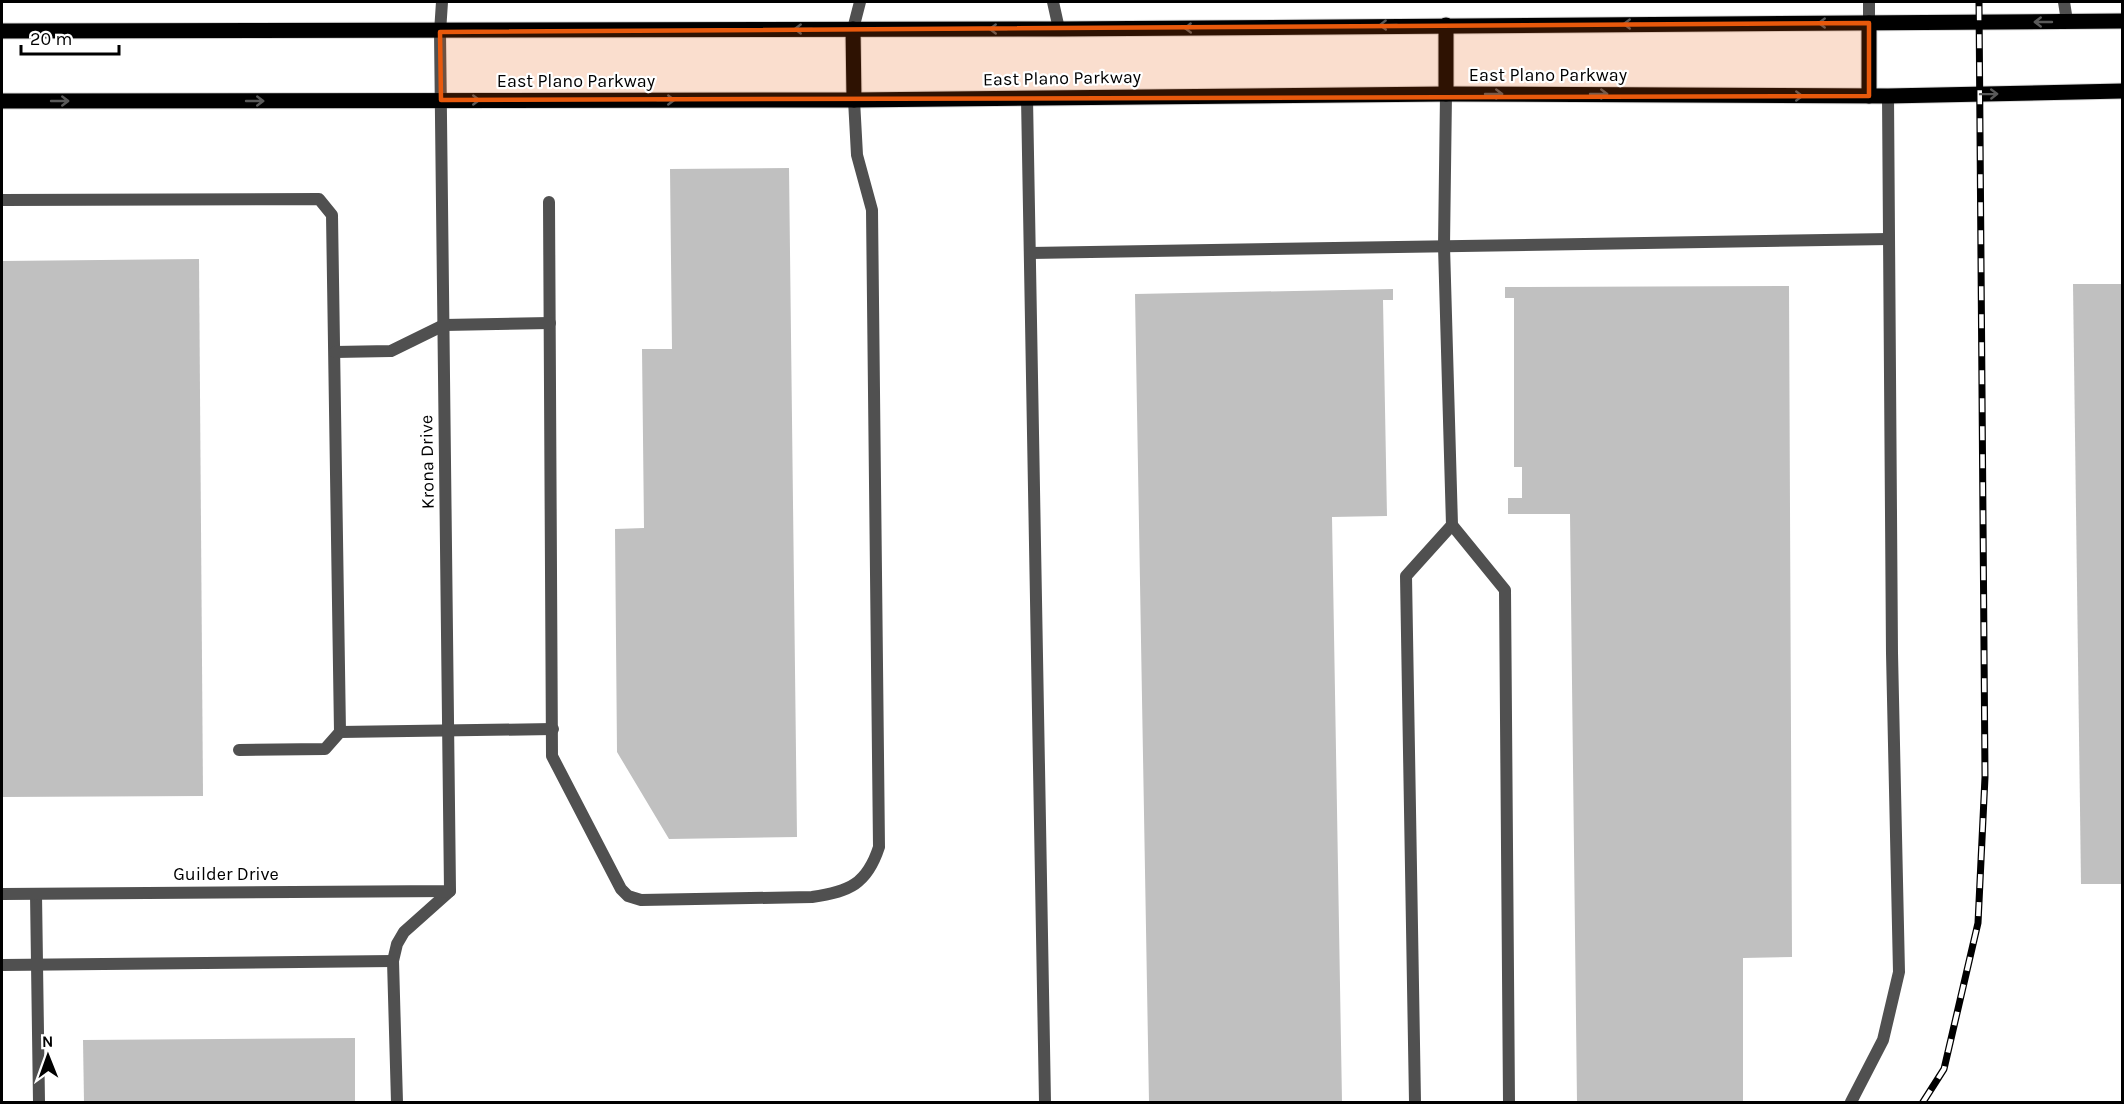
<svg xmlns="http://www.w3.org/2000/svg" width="2124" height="1104" font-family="Karla,sans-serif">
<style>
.building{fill:#c0c0c0}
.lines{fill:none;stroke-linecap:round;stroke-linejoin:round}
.primary-casing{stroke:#dbdbdb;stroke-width:17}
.service{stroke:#505050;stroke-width:12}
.minor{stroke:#505050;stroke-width:12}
.primary{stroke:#000;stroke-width:15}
.rail-casing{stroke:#000;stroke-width:7}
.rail{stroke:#fff;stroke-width:4.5;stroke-dasharray:14;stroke-linecap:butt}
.oneway{stroke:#595959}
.marked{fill:#e8590c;fill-opacity:0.2;stroke:#e8590c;stroke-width:4.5;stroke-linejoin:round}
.labels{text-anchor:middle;stroke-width:4.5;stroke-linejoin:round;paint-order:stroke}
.street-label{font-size:18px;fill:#000;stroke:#fff}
</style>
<rect width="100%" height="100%" fill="#fff"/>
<g class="building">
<polygon points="789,168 797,837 669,839 617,752 615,529 644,528 642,349 672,349 670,169"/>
<polygon points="199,259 203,796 2,797 2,261"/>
<polygon points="2073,284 2122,284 2122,884 2081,884"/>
<polygon points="1789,286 1792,957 1743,958 1743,1102 1577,1102 1570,514 1508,514 1508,498 1522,498 1522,467 1514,467 1514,298 1505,298 1505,287"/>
<polygon points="1393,289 1393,300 1383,300 1387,516 1332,517 1342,1102 1149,1102 1135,294"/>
<polygon points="355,1038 355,1102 84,1102 83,1040"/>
</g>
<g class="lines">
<g class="primary-casing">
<g id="primary">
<polyline points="1446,25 1446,94"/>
<polyline points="853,29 854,100"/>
<polyline points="2,31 1059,29 2122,21"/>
<polyline points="1869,96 1869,23"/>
<polyline points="2,101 854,100 1446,94 1888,96 2122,91"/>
</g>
</g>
<g class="service">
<polyline points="1053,2 1059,29"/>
<polyline points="1869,2 1869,23"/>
<polyline points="2064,2 2067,21"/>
<polyline points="853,29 860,2"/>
<polyline points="440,32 442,2"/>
<polyline points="1027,98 1045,1102"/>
<polyline points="2,200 319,199 332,215 340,732"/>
<path d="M549 202 552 756 621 889 628 896 641 900 812 897C849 892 867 884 879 847L872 210 857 155 854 100"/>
<polyline points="1030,253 1889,239"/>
<polyline points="335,352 391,351 444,325 550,323"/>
<polyline points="1452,525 1505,590 1509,1102"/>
<polyline points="239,750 325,749 340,732 553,729"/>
<polyline points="36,894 39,1102"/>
<polyline points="2,965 393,961"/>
<polyline points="397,1102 393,961 397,944 404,932 450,891"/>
<polyline points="1415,1102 1406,576 1452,525 1444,246 1446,94"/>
<polyline points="1851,1102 1883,1040 1899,972 1892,653 1888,96"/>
</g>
<polyline class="minor" points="2,894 450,891 440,32"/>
<use href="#primary" class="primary"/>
<g class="rail-casing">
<polyline id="rail" points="1923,1102 1944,1069 1978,923 1985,777 1979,2"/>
</g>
<use href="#rail" class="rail"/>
</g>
<defs><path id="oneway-shaft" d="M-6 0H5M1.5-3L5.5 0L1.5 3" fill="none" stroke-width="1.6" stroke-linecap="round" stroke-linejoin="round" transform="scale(1.5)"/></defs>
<g class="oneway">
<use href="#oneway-shaft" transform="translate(2043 22) rotate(180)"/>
<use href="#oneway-shaft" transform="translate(1827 23) rotate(180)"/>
<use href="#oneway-shaft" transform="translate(1632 24) rotate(180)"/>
<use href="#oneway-shaft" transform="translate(1388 25) rotate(179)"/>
<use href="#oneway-shaft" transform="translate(1193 28) rotate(179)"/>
<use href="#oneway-shaft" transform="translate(803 29) rotate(180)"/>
<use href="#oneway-shaft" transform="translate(998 29) rotate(-180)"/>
<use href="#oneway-shaft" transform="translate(1494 94)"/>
<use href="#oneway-shaft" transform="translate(1599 94)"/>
<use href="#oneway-shaft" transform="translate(1989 94) rotate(-1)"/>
<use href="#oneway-shaft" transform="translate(1794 96)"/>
<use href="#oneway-shaft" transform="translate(471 100)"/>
<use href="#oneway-shaft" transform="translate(666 100)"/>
<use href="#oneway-shaft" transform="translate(60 101)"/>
<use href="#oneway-shaft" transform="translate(255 101)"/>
</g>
<path class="marked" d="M1869 23V96L441 100 440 32Z"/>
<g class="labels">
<g class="street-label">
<text x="1548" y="81">East Plano Parkway</text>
<text transform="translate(1062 78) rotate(-1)" y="6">East Plano Parkway</text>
<text x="576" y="87">East Plano Parkway</text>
<text transform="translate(427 462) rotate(-91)" y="6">Krona Drive</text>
<text x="226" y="880">Guilder Drive</text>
</g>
</g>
<rect width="2124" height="1104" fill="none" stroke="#000000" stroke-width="6"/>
<g transform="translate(48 1056) rotate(359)" stroke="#ffffff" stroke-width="4.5" paint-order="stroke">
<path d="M0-4.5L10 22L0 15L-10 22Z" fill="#000000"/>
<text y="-9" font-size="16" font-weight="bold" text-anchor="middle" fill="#000000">N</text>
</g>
<path d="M21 45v9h98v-9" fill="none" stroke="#000000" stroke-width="3"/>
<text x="30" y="45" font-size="18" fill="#000000" stroke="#ffffff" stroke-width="4.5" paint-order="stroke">20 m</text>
</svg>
